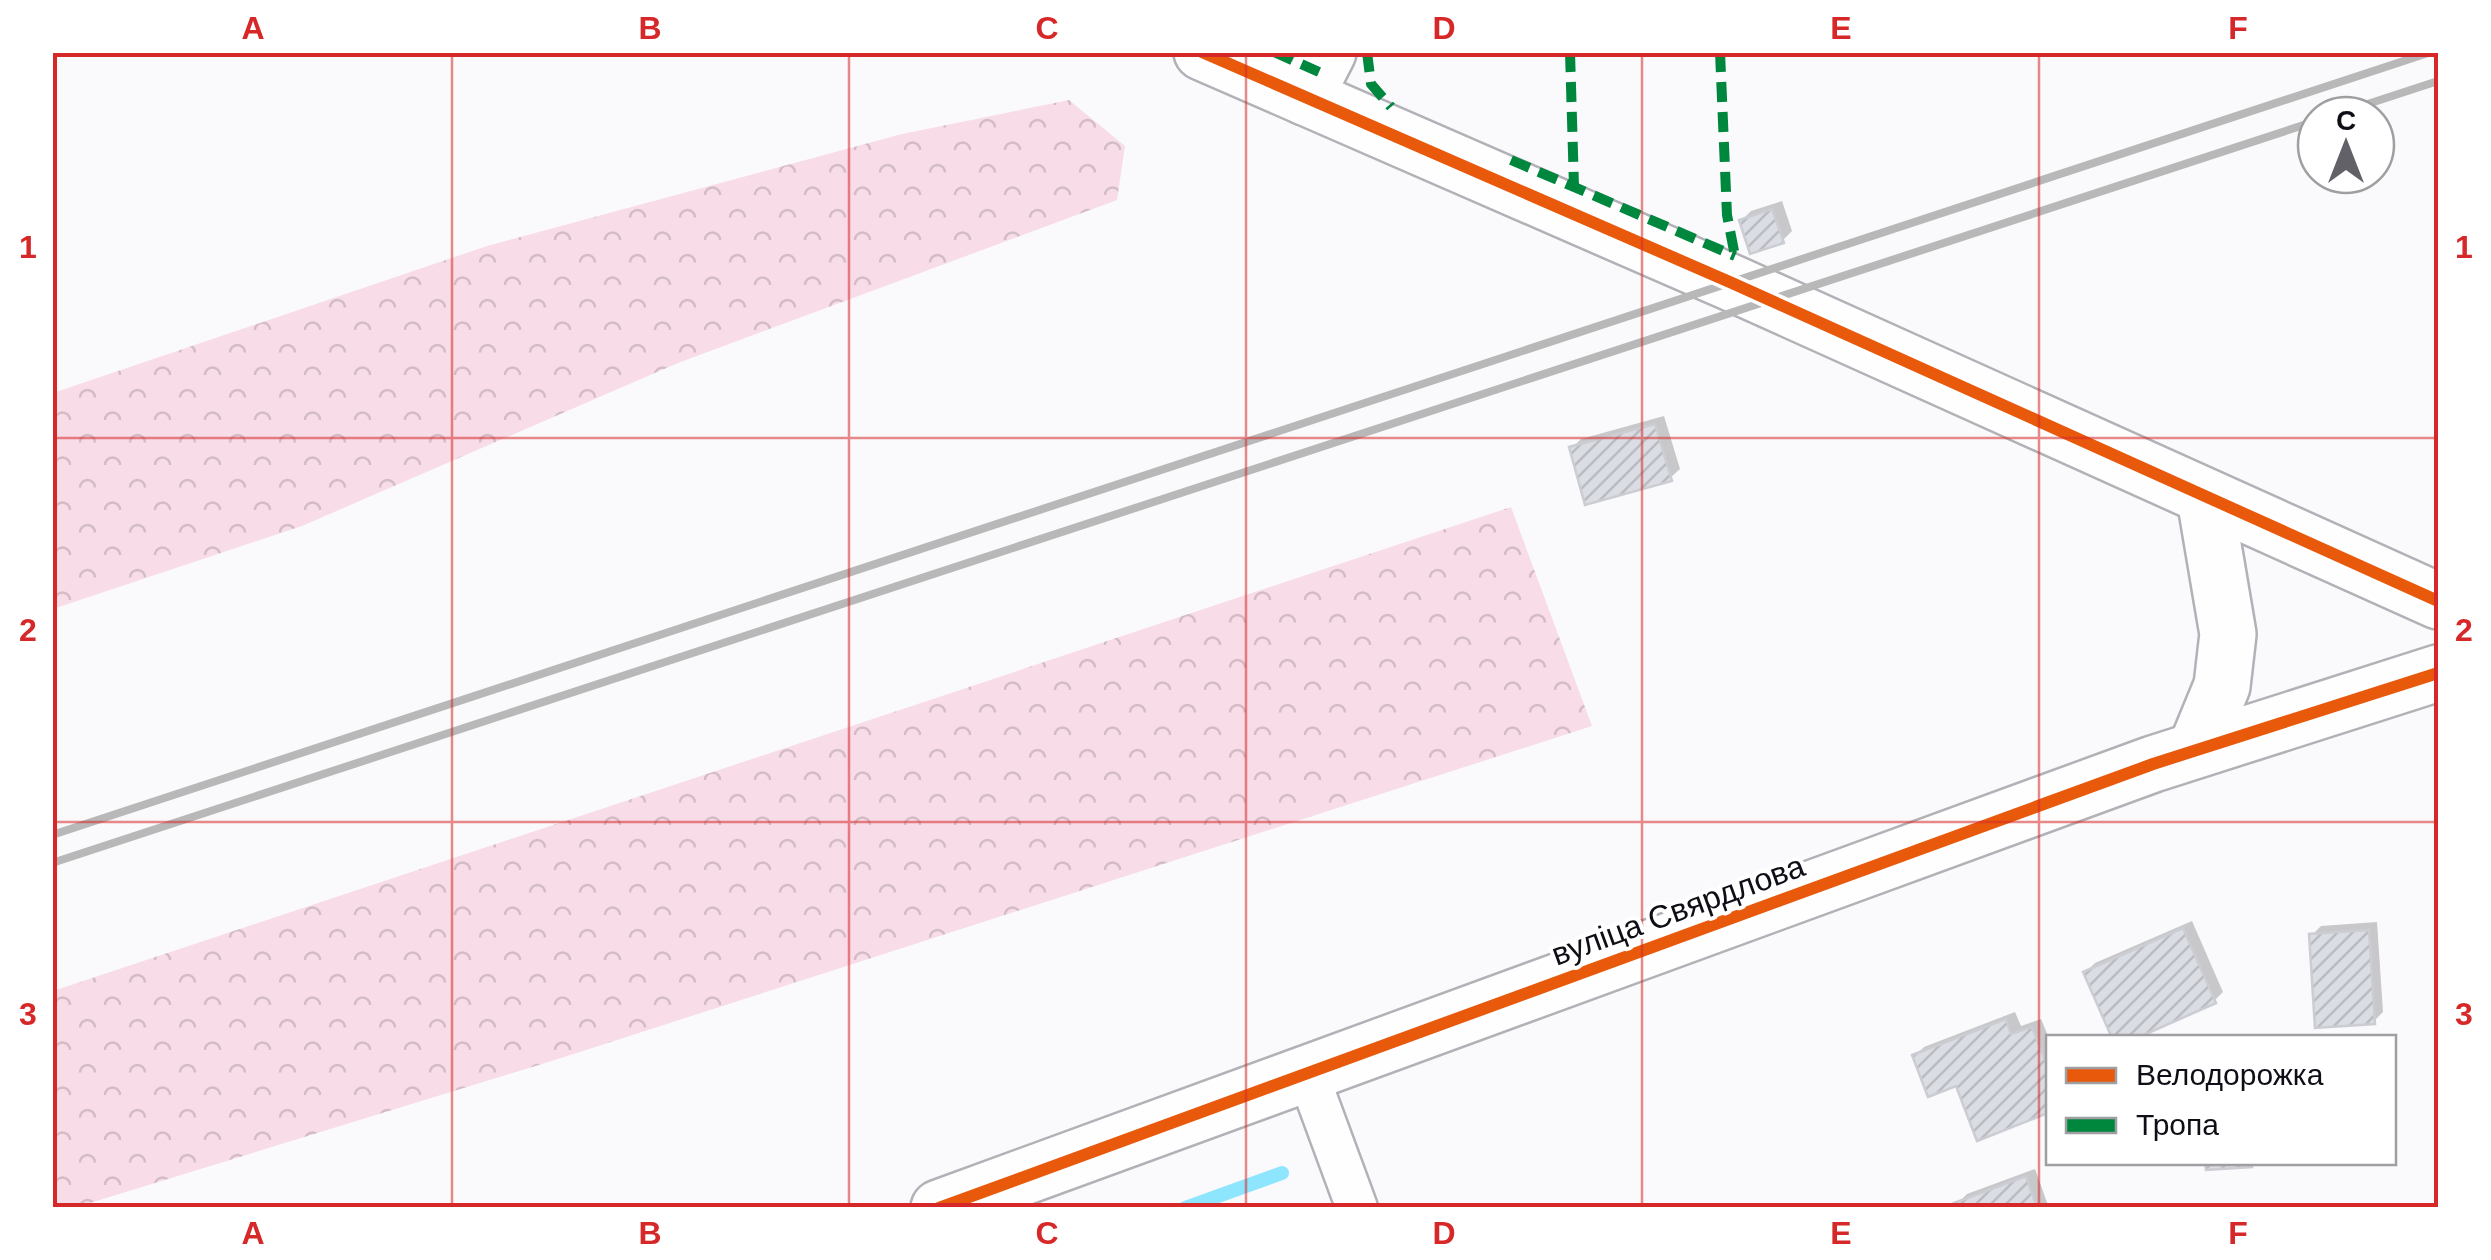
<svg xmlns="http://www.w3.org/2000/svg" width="2491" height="1260" font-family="Helvetica,sans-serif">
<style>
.forest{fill:url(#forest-crowns)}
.shadow{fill:#0003}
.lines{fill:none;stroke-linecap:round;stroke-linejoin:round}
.stream{stroke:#8ee5fe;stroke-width:14}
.building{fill:url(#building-hatch);stroke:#cbcdd3;stroke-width:2.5}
.street-casing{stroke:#b1b1b7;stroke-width:45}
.secondary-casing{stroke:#b1b1b7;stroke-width:60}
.street{stroke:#fefeff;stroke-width:40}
.secondary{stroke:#fefeff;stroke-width:55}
.rail{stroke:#b8b8b9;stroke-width:8}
.quiet{stroke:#00873e;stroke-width:10;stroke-dasharray:20 10;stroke-linecap:butt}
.cycleway-casing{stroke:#fff;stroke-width:19}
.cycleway{stroke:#e8590c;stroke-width:12}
.grid{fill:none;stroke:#d62828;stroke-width:2.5;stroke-opacity:0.55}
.labels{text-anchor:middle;stroke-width:8;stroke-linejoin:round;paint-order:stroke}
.street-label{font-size:32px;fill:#0e0e16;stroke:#fff}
.neatline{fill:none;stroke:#d62828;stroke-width:4}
.grid-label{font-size:32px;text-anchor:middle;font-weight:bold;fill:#d62828}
</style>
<defs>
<pattern id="forest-crowns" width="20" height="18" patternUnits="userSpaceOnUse" patternTransform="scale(2.5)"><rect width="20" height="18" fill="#f8dde8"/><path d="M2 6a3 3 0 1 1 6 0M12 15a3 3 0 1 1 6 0" fill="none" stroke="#d3bcc6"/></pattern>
<pattern id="building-hatch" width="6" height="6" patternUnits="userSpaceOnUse" patternTransform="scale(2.5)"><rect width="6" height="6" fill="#dadde3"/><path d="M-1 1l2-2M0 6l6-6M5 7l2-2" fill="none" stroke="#babcc2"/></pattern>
</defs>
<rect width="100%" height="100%" fill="#fafafd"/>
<g class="forest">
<polygon points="1069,100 1125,146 1117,200 678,363 302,526 53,609 53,393 487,246 902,134"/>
<polygon points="1511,507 1592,726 558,1059 77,1207 53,1207 53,991"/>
</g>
<g class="shadow">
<polygon points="1782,201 1792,231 1782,241 1742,220 1751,211"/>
<polygon points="1664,416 1680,469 1670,478 1572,448 1581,439"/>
<polygon points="2192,921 2223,992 2214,1001 2086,972 2095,963"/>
<polygon points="2377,922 2383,1012 2374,1021 2312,935 2321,926"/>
<polygon points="2015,1012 2021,1026 2041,1019 2049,1038 2048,1110 1978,1137 1957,1083 1915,1056 1924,1047"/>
<polygon points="2035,1169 2049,1208 1959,1208 1957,1204 1967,1194"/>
</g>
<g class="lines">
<polyline class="stream" points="1185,1208 1282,1173"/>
</g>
<g class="building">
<polygon points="1772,209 1784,243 1750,254 1739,220"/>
<polygon points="1655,424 1672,481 1585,505 1569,447"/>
<polygon points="2183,928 2216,1003 2137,1038 2112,1038 2083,972"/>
<polygon points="2369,930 2375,1024 2315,1028 2309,934"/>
<polygon points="2006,1019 2011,1034 2032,1027 2048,1068 2048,1113 1977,1141 1956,1086 1928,1097 1912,1055"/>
<polygon points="2205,1162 2251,1162 2252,1167 2206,1170"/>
<polygon points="2026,1176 2037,1208 1956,1208 1954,1203"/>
</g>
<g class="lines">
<g class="street-casing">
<polyline id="street" points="1308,1075 1357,1208"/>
</g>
<g class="secondary-casing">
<g id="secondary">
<polyline points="1202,52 1732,283 2438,601"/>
<polyline points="1305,97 1328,52"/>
<polyline points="2196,749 2222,686 2228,634 2205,498"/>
<polyline points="939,1208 2153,764 2438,673"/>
</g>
</g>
<use href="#street" class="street"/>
<use href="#secondary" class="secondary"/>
<g class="rail">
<polyline points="2334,115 2438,81"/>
<polyline points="52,835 2431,52"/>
<polyline points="52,863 2316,121"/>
</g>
<g class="quiet">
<polyline points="1274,52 1319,72"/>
<polyline points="1367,52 1371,84 1391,107"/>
<polyline points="1570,52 1574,187"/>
<polyline points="1720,52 1727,215 1735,256"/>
<polyline points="1511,160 1735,256"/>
</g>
<g class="cycleway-casing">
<g id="cycleway">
<polyline points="1202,52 1732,283 2438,601"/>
<polyline points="939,1208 2153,764 2438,673"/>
</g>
</g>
<use href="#cycleway" class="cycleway"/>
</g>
<path class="grid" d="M452 52V1208M849 52V1208M1246 52V1208M1642 52V1208M2039 52V1208M52 438H2438M52 822H2438"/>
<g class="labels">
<g class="street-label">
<text transform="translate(1678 910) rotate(-20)" y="11">вуліца Свярдлова</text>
</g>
</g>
<rect width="2491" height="1260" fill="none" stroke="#ffffff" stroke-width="110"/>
<rect x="2046" y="1035" width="350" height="130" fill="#ffffff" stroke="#9f9fa2" stroke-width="2.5"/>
<rect x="2066" y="1068" width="50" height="15" fill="#e8590c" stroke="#9f9fa2" stroke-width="2.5"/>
<text x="2136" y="1085" font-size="30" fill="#0e0e16">Велодорожка</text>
<rect x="2066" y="1118" width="50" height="15" fill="#00873e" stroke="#9f9fa2" stroke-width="2.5"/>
<text x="2136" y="1135" font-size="30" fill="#0e0e16">Тропа</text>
<g transform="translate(2346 145)"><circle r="48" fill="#ffffff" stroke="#9f9fa2" stroke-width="2.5"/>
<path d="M0-8L18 38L0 25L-18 38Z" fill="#616167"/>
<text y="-15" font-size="28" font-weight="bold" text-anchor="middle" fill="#0e0e16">С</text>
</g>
<rect x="55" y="55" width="2381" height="1150" class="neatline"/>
<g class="grid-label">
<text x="253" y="39">A</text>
<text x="650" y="39">B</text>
<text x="1047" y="39">C</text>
<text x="1444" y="39">D</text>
<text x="1841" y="39">E</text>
<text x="2238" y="39">F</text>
<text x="28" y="258">1</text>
<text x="2464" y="258">1</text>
<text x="28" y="641">2</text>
<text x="2464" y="641">2</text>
<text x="28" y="1025">3</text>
<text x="2464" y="1025">3</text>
<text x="253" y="1244">A</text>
<text x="650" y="1244">B</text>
<text x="1047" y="1244">C</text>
<text x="1444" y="1244">D</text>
<text x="1841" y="1244">E</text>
<text x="2238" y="1244">F</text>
</g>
</svg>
